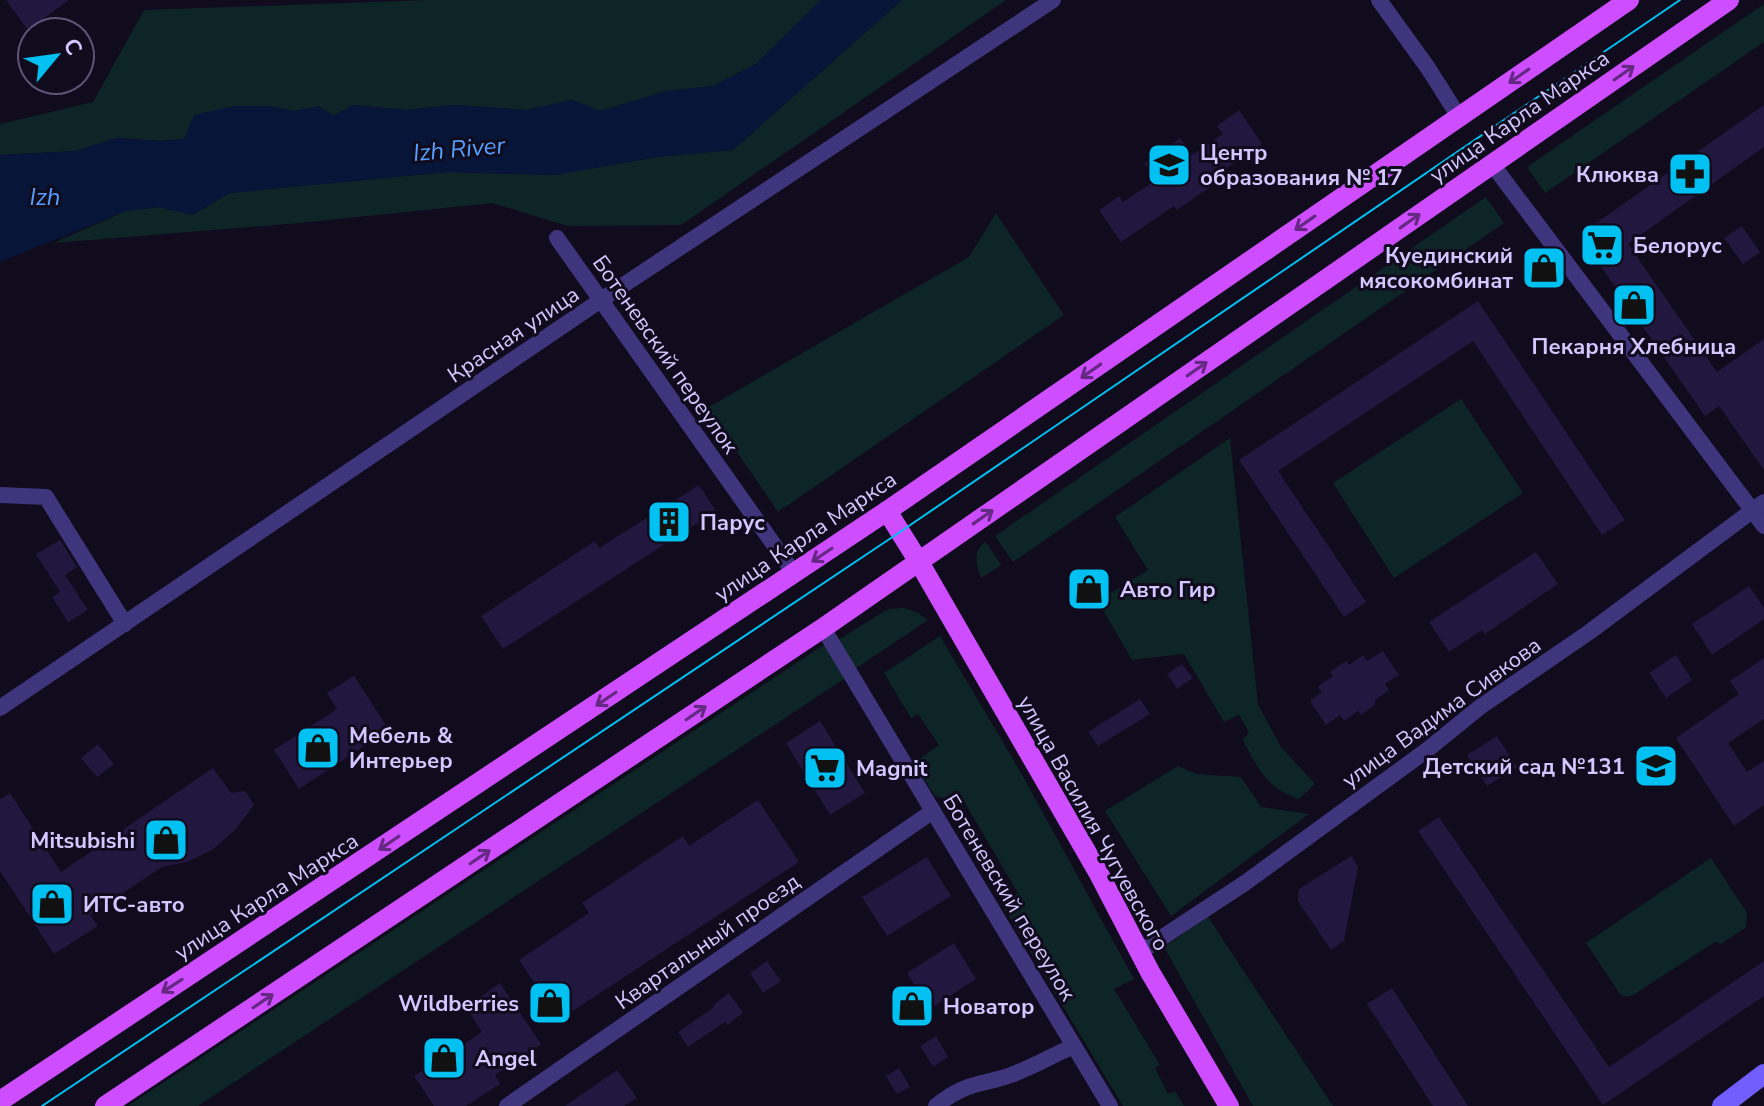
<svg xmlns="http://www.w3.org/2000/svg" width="1764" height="1106" font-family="'Nunito Sans',sans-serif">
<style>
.green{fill:#0e2527}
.water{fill:#071539}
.building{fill:#22173e}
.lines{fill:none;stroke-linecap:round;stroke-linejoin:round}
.street{stroke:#3f357d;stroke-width:16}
.secondary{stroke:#725eff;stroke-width:20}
.primary{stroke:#ce4eff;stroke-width:20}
.tram{stroke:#00c1f2;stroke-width:2}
.oneway{stroke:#652983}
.labels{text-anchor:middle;stroke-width:6;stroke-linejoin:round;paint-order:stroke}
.street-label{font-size:22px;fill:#d3c7ff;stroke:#100b1d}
.poi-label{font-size:22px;font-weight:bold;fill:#d3c7ff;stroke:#100b1d;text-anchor:start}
.water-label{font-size:24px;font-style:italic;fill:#559fff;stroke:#100b1d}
</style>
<rect width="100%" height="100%" fill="#100b1d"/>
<g class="green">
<polygon points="429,0 821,0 756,64 713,86 667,91 600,111 572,100 527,110 455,105 406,110 353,105 334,116 318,106 294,111 268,106 184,139 160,141 117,138 76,151 0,155 0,124 93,102 144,10"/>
<polygon points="902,0 1006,0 681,225 568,226 492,203 300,223 53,243 126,211 159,207 193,215 229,193 448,172 555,175 656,157 733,150"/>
<polygon points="1764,4 1764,42 1545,193 1527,167"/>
<polygon points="1486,197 1504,223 1013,562 995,536"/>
<polygon points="996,213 1064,315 778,512 707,408 969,257"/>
<polygon points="1461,399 1523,493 1394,578 1333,483"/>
<path d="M1230 438 1258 705 1281 747 1315 784 1299 799C1266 788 1258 769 1243 740L1249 732 1239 715 1224 722 1184 654 1132 660 1098 601 1148 570 1115 517Z"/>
<path d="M986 542 1001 565 981 578C976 564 972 550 986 542Z"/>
<polygon points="904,608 918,613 928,620 855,669 838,640 888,609"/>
<polygon points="940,636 1020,771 1134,979 1114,989 1160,1065 1155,1068 1168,1094 1175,1091 1184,1106 1123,1106 1002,905 1018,893 965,803 935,796 914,763 939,745 918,714 911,718 884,673"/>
<polygon points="825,644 847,677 198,1106 128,1106"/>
<polygon points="1178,766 1196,774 1241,777 1261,807 1309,814 1171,916 1105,811"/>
<polygon points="1711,858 1747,913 1746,927 1721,944 1715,942 1633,995 1627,997 1620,994 1586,943"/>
<polygon points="1208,917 1333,1106 1253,1106 1164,947"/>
</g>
<polygon class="water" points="821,0 902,0 733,150 656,157 555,175 448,172 229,193 193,215 159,207 126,211 0,262 0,155 76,151 117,138 160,141 184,139 194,115 234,106 268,106 294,111 318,106 334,116 353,105 406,110 455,105 527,110 572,100 600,111 667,91 713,86 756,64"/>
<g class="building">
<polygon points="6,0 69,0 28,30"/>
<polygon points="1764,105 1764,147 1628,244 1717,372 1764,339 1764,470 1719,406 1705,416 1579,235"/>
<polygon points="1239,110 1262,144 1209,180 1213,185 1177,210 1174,206 1121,242 1099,210 1119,196 1123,202 1156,180 1144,163 1180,138 1192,155 1223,134 1217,126"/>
<polygon points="1742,226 1760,252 1743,264 1724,238"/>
<polygon points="1545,254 1558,272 1544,282 1531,264"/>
<polygon points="1478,301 1625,520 1602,535 1473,341 1278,471 1366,602 1344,617 1239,460"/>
<polygon points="699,485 716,511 503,649 481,616 595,541 599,548"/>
<polygon points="60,540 77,567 65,575 88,610 68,622 52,597 60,592 36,554"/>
<polygon points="1536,552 1558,584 1485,634 1482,630 1449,652 1429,622"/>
<polygon points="1749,586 1764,608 1764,619 1712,655 1692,624"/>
<polygon points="1383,651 1399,675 1385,684 1389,690 1374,701 1376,704 1361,715 1358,711 1344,721 1340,715 1326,725 1310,701 1322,692 1318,686 1333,676 1330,672 1346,661 1349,665 1363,655 1367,661"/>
<polygon points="1676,655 1692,680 1666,698 1649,673"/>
<polygon points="1764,658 1764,719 1728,743 1747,772 1764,761 1764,805 1734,826 1676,738 1739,694 1730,681"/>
<polygon points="1182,664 1193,678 1177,689 1167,674"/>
<polygon points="354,676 389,730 299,789 274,750 337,709 327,693"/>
<polygon points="1140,699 1150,714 1098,746 1088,732"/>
<polygon points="820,721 865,793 830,815 786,743"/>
<polygon points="1497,736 1517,767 1487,786 1467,755"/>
<polygon points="98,744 114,764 97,777 81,758"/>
<polygon points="213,768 231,793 245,791 254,805 235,830 212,850 187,862 162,867 90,915 98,926 54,954 0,871 0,799 10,793 61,872"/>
<polygon points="758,800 799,862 559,1020 519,960 589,913 582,903 683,836 689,846"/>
<polygon points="1439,817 1609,1067 1764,961 1764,996 1603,1105 1418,831"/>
<polygon points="1351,856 1358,867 1344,941 1331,950 1298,901 1298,894 1299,889"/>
<polygon points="927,857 951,896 887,936 862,897"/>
<polygon points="954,943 976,979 930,1009 907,973"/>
<polygon points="767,961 781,981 763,993 750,973"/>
<polygon points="500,983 541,1044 495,1075 500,1084 466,1106 434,1106 414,1076 482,1032 466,1007"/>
<polygon points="1392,988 1468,1106 1433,1106 1367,1004"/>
<polygon points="729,993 743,1013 727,1025 725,1022 688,1047 678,1032 714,1007 713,1005"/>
<polygon points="936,1036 948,1057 933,1067 920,1046"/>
<polygon points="899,1068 910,1087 897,1094 886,1076"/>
<polygon points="617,1070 637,1098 624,1106 565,1106"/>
</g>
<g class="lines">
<g class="street">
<polyline points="1379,0 1428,68 1459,117"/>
<polyline points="1492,164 1764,526"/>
<polyline points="557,238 794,573"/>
<polyline points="0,495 46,497 125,624"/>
<polyline points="823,628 1110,1106"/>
<polyline points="0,708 601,300 1053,0"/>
<polyline points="1140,952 1245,883 1427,750 1480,707 1588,633 1764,502"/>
<polyline points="507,1106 933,811"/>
<path d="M936 1106C965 1082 979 1086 1011 1075 1033 1067 1053 1055 1074 1046"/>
</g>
<polyline class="secondary" points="1722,1106 1764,1074"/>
<g class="primary">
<polyline points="887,511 919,562 1098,872 1150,972 1229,1106"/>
<polyline points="0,1101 887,511 1629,0"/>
<polyline points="105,1106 823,628 1729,0"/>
</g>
<polyline class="tram" points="42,1106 900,532 1680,0"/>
</g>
<defs><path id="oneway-shaft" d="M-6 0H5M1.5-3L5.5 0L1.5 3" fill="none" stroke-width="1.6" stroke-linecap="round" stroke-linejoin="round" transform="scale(2)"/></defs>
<g class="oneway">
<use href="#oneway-shaft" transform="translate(1624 73) rotate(-35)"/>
<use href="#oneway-shaft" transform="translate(1519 76) rotate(145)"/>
<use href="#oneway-shaft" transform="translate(1410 221) rotate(-35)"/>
<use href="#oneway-shaft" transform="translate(1305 223) rotate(145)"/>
<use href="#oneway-shaft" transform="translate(1197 369) rotate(-35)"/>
<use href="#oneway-shaft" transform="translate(1091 371) rotate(145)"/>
<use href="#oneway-shaft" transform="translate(983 517) rotate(-35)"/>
<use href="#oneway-shaft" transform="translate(822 555) rotate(146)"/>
<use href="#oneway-shaft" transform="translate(606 699) rotate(146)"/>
<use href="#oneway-shaft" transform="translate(696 713) rotate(-34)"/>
<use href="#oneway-shaft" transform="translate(389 843) rotate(146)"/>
<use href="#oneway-shaft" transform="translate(480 857) rotate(-34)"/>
<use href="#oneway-shaft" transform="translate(172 986) rotate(147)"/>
<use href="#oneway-shaft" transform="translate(263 1001) rotate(-34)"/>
</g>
<defs>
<g id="school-square" transform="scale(2.3)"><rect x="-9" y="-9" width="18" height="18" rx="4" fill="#00c1f2" stroke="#100b1d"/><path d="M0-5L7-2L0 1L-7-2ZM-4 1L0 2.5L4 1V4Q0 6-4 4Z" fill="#111"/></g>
<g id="pharmacy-square" transform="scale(2.3)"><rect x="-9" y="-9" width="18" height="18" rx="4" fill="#00c1f2" stroke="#100b1d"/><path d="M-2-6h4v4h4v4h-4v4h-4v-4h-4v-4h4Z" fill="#111"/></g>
<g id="supermarket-square" transform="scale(2.3)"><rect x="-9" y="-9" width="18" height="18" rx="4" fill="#00c1f2" stroke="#100b1d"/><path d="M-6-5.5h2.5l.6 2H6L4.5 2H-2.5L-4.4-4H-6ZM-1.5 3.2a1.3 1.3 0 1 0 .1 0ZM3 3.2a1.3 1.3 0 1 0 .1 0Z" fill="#111"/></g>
<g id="shop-square" transform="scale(2.3)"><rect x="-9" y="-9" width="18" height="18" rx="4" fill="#00c1f2" stroke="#100b1d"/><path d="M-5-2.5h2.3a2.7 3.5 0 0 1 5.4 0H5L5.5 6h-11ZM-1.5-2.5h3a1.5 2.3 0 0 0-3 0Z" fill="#111"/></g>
<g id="building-square" transform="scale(2.3)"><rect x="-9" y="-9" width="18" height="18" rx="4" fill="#00c1f2" stroke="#100b1d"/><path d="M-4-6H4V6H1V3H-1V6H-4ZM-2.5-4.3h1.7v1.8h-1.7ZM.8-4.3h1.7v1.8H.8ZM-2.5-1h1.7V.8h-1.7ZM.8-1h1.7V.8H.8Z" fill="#111"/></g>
</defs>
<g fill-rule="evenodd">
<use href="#school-square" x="1169" y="165"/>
<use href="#pharmacy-square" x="1690" y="174"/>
<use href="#supermarket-square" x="1602" y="245"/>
<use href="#shop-square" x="1544" y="268"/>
<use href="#shop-square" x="1634" y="305"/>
<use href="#building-square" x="669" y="522"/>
<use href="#shop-square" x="1089" y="589"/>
<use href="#shop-square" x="318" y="748"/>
<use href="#school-square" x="1656" y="766"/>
<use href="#supermarket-square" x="825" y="768"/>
<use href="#shop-square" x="166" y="840"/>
<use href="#shop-square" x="52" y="904"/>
<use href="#shop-square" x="550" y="1003"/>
<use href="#shop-square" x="912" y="1006"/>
<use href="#shop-square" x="444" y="1058"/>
</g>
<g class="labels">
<g class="street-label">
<text transform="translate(1519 116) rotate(-35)" y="8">улица Карла Маркса</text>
<text transform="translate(513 334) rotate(-34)" y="8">Красная улица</text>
<text transform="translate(666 354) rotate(55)" y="8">Ботеневский переулок</text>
<text transform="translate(805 536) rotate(-34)" y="8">улица Карла Маркса</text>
<text transform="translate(1441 712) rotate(-36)" y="8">улица Вадима Сивкова</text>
<text transform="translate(1094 823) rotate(61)" y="8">улица Василия Чугуевского</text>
<text transform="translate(266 896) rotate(-33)" y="8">улица Карла Маркса</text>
<text transform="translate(1010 897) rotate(59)" y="8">Ботеневский переулок</text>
<text transform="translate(707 941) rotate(-35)" y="8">Квартальный проезд</text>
</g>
<g class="poi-label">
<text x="1200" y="160">Центр<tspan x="1200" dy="25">образования № 17</tspan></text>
<text x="1659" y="182" text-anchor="end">Клюква</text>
<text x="1633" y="253">Белорус</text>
<text x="1513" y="263" text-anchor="end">Куединский<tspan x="1513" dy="25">мясокомбинат</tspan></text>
<text x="1634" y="354" text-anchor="middle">Пекарня Хлебница</text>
<text x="700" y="530">Парус</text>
<text x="1120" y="597">Авто Гир</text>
<text x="349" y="743">Мебель &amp;<tspan x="349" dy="25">Интерьер</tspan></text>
<text x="1625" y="774" text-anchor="end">Детский сад №131</text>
<text x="856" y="776">Magnit</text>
<text x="135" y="848" text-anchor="end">Mitsubishi</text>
<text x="83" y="912">ИТС-авто</text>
<text x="519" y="1011" text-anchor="end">Wildberries</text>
<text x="943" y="1014">Новатор</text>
<text x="475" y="1066">Angel</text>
</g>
<g class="water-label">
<text transform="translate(459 149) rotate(-5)" y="8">Izh River</text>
<text x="45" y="205">Izh</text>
</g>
</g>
<g transform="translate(56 56) rotate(61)"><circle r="38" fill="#100b1d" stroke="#5e5677" stroke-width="2"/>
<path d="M0-6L14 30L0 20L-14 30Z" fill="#00c1f2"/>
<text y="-12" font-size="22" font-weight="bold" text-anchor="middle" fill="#d3c7ff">С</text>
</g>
</svg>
